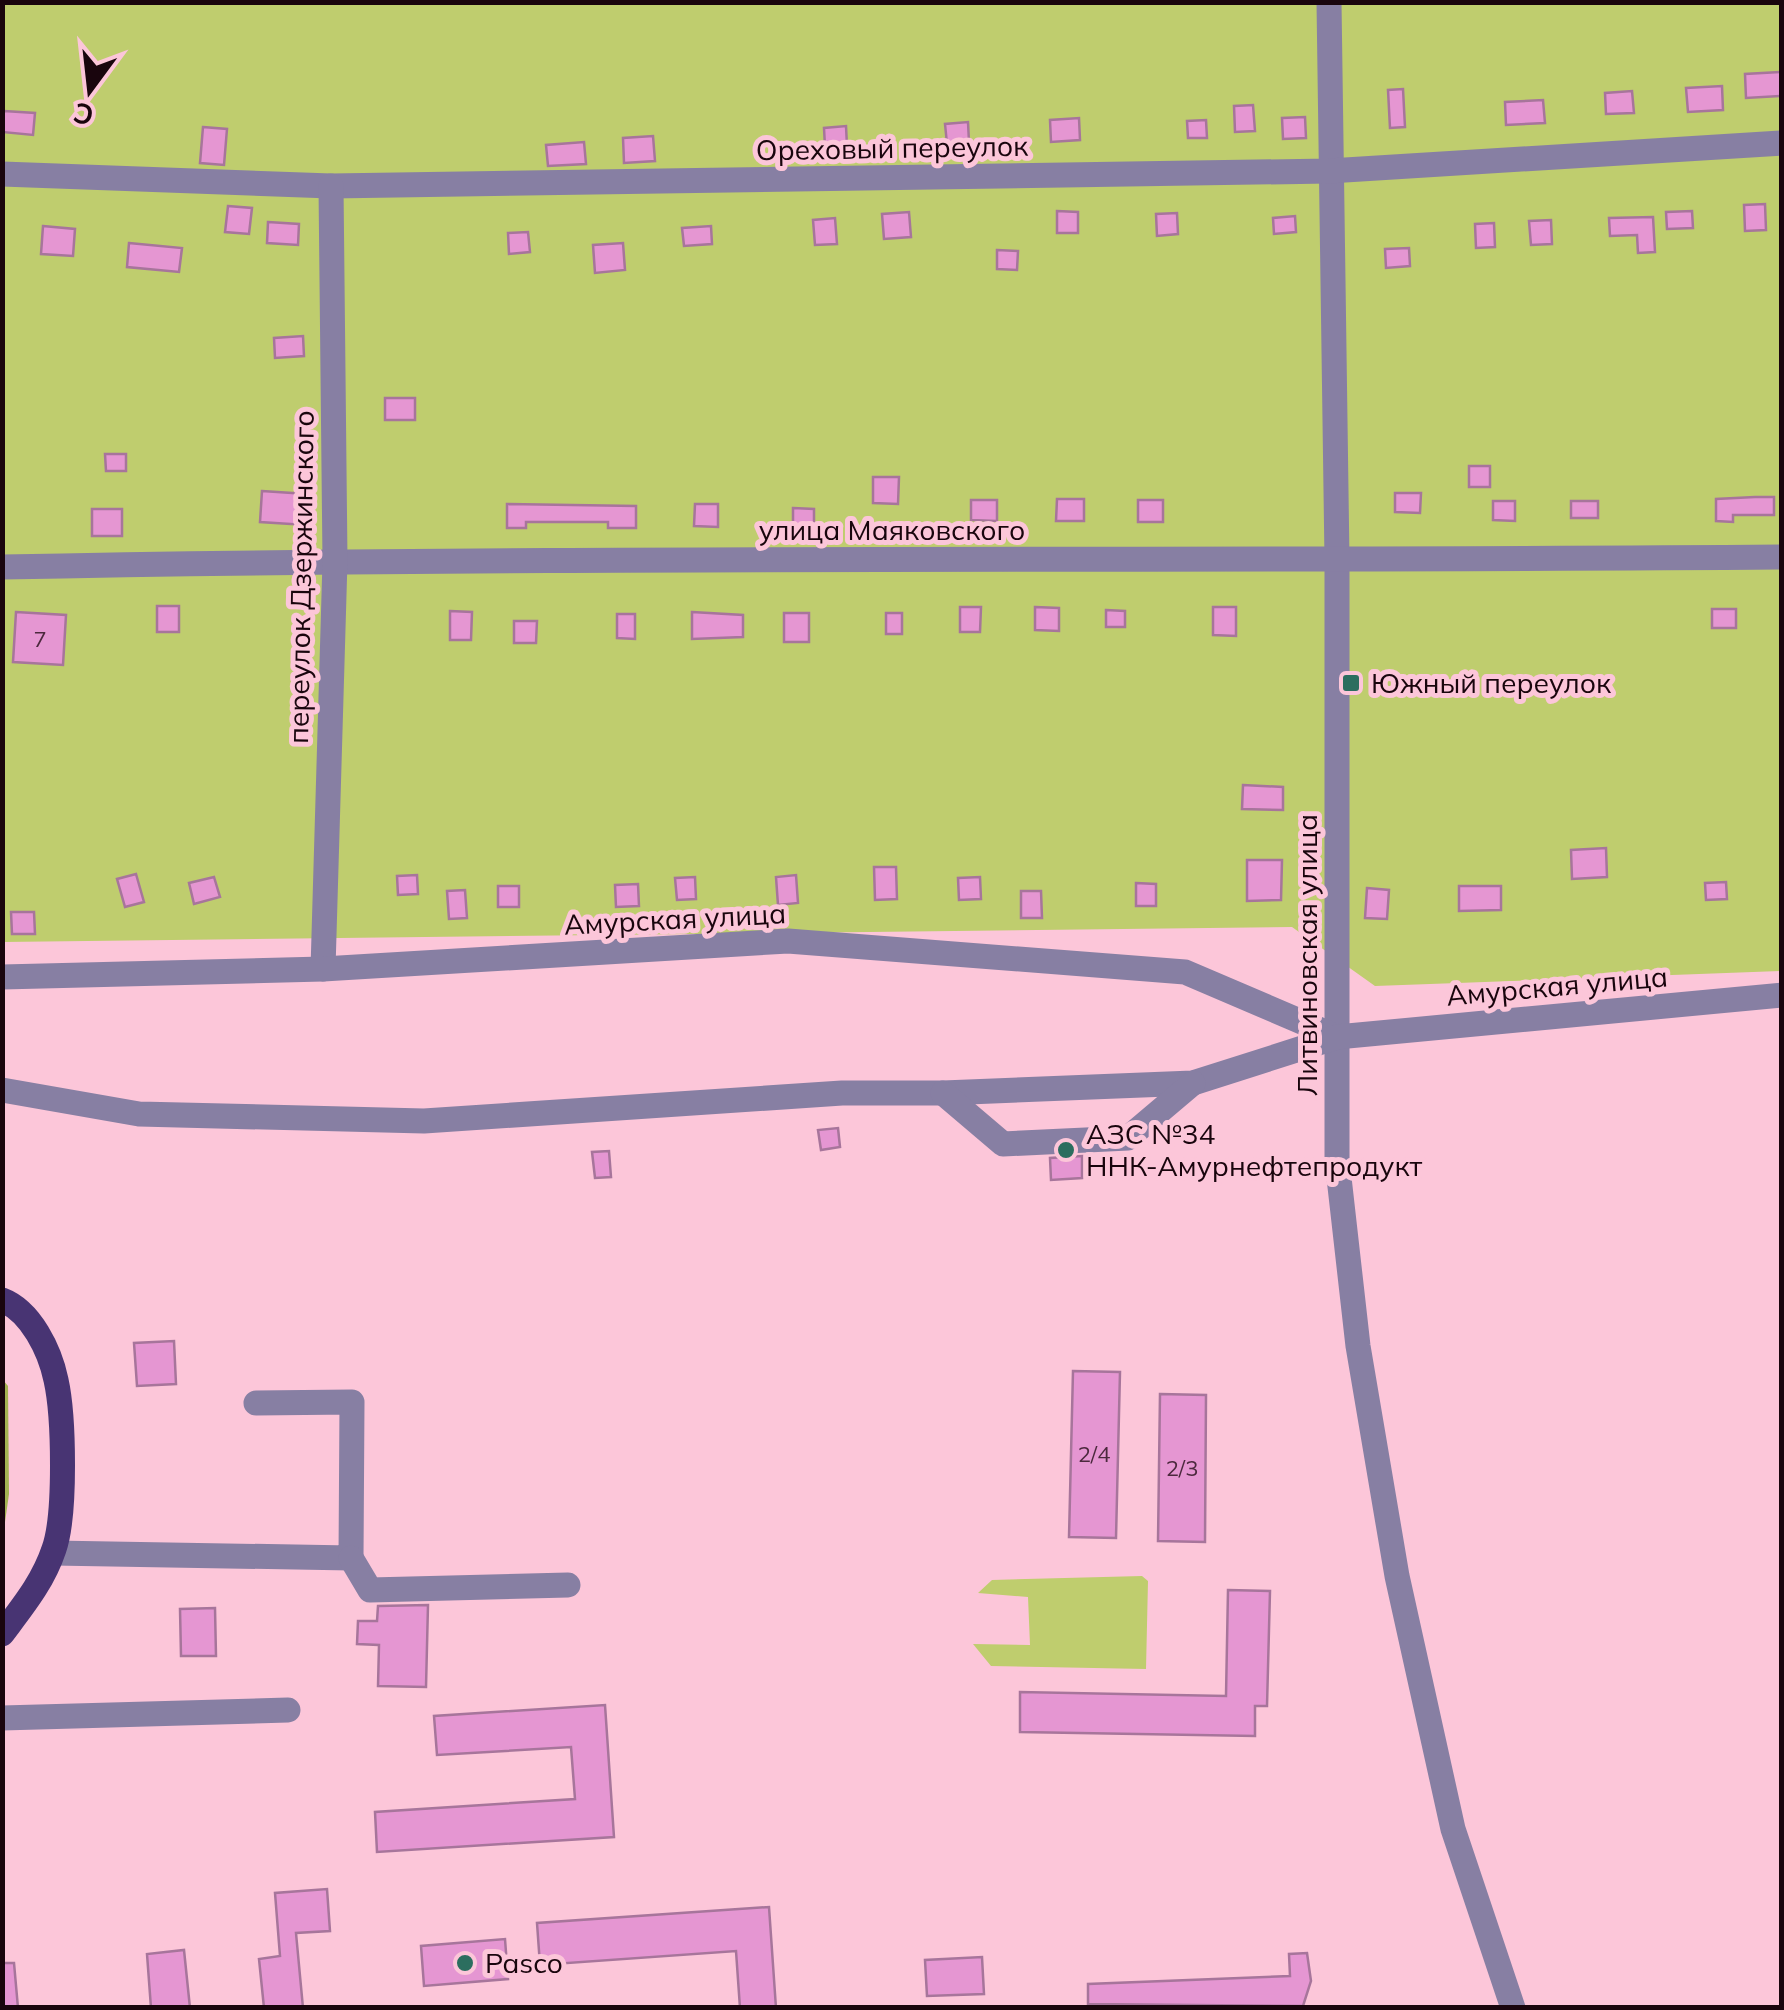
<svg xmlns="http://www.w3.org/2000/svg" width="1784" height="2010" font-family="Mulish,sans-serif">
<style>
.green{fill:#bfcd6e}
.forest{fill:#a5b252}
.building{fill:#e596d2;stroke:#a7759b;stroke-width:2.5}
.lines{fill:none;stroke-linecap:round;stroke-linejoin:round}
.minor{stroke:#877fa3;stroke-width:25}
.major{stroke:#483473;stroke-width:25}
.poi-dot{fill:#2c6e5f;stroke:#fcc6d9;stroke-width:4}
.labels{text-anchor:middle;stroke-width:10;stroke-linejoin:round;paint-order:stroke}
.number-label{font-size:22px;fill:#4c293e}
.street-label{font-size:28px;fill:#19050d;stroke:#fcc6d9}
.poi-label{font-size:28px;fill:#19050d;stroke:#fcc6d9;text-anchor:start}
</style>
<rect width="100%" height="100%" fill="#fcc6d9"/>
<g class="green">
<polygon points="2,3 1781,3 1781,971 1375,986 1292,927 3,942"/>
<polygon points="1142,1576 1148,1581 1146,1669 991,1666 973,1644 1030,1645 1028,1597 978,1593 992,1580"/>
</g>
<polygon class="forest" points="3,1380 8,1386 9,1494 3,1536"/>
<g class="building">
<polygon points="1782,72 1782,96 1746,98 1745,74"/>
<polygon points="1722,86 1723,110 1688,112 1686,88"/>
<polygon points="1403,89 1405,127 1390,128 1388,90"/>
<polygon points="1632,91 1634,113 1606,114 1605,93"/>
<polygon points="1543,100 1545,123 1506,125 1505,102"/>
<polygon points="1253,105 1255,131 1235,132 1234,106"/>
<polygon points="4,111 35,113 33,135 2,132"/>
<polygon points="1305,117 1306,138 1283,139 1282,118"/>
<polygon points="1079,118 1080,140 1051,142 1050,120"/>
<polygon points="1206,120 1207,138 1188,138 1187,121"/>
<polygon points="968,122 969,142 947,144 945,124"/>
<polygon points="846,126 847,146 825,147 824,128"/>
<polygon points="203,127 227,129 224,165 200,163"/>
<polygon points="653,136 655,161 624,163 623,138"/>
<polygon points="584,142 586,164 548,166 546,145"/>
<polygon points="1765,204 1766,230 1745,231 1744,205"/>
<polygon points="228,206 252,208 249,234 225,232"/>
<polygon points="1057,211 1078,212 1078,233 1057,233"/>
<polygon points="1692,211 1693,228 1667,229 1666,212"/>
<polygon points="909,212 911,237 884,239 882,214"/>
<polygon points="1177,213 1178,234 1157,236 1156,214"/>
<polygon points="1295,216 1296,232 1274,234 1273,218"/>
<polygon points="1653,217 1655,252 1638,253 1637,235 1610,236 1609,218"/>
<polygon points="835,218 837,244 815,245 813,220"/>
<polygon points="1551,220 1552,244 1531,245 1529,221"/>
<polygon points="268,222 299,224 298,245 267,243"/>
<polygon points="1494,223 1495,247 1476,248 1475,224"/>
<polygon points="43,226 75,229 73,256 41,254"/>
<polygon points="711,226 712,244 684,246 682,228"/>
<polygon points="528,232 530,252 509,254 508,233"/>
<polygon points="129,243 182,248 179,272 127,267"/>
<polygon points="623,243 625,270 595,273 593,245"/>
<polygon points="1409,248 1410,266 1386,268 1385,249"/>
<polygon points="997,250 1018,251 1017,270 997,269"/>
<polygon points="303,336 304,356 275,358 274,338"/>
<rect x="385" y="398" width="30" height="22"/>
<polygon points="105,454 126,454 126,471 106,471"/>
<rect x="1469" y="466" width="21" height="21"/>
<polygon points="873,477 899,477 898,504 873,503"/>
<polygon points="262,491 307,494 306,525 260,522"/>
<polygon points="1395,493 1421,493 1420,513 1395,512"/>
<polygon points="1755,497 1774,497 1774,515 1733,515 1733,522 1716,521 1716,499"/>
<polygon points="1057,499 1084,499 1084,521 1056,521"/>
<polygon points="971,500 997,500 997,521 971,520"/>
<rect x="1138" y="500" width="25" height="22"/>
<polygon points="1493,501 1515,501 1515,521 1493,520"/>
<rect x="1571" y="501" width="27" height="17"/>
<polygon points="507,504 636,506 636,528 608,528 608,522 526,522 526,528 507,528"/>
<polygon points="695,504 718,504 718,527 694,526"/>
<polygon points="793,508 814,509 814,525 793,525"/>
<rect x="92" y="509" width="30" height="27"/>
<rect x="157" y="606" width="22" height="26"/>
<polygon points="960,607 981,607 980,632 960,632"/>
<polygon points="1035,607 1059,608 1059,631 1035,630"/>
<polygon points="1213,607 1236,607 1236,636 1213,635"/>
<rect x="1712" y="609" width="24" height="19"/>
<polygon points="1106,610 1125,611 1125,627 1106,627"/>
<polygon points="450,611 472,612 471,640 450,640"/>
<polygon points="16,612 66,615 63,665 13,662"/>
<polygon points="692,612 743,615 743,637 692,639"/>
<rect x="784" y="613" width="25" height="29"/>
<rect x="886" y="613" width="16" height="21"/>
<polygon points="617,614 635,614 635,639 617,638"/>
<polygon points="514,621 537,621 536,643 514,643"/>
<polygon points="1243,785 1283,787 1283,810 1242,809"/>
<polygon points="1606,848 1607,877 1572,879 1571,850"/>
<polygon points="1247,860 1282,860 1281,900 1247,901"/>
<polygon points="874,867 896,867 897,899 875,900"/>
<polygon points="136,874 144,902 125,907 117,879"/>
<polygon points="417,875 418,894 398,895 397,876"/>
<polygon points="796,875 798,903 778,905 776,877"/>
<polygon points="214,877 220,897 194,904 189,883"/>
<polygon points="695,877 696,899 677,900 675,878"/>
<polygon points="980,877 981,899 959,900 958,878"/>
<polygon points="1726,882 1727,899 1706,900 1705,883"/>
<polygon points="1136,883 1156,884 1156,906 1136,906"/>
<polygon points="638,884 639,906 616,907 615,885"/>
<rect x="498" y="886" width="21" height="21"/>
<polygon points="1459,886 1501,886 1501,910 1459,911"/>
<polygon points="1367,888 1389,890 1387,919 1365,918"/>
<polygon points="465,890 467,918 449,919 447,891"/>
<polygon points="1021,891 1041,891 1042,918 1021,918"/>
<polygon points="11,912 34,912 35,934 12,934"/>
<polygon points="838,1128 840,1147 821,1150 818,1130"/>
<polygon points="609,1151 611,1177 595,1178 592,1152"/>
<polygon points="1082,1156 1082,1178 1051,1180 1050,1158"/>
<polygon points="174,1341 176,1384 137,1386 134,1343"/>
<polygon points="1073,1371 1120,1372 1116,1538 1069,1537"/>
<polygon points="1160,1394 1206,1395 1205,1542 1158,1541"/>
<polygon points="1228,1590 1270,1591 1267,1706 1255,1706 1255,1736 1020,1732 1020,1692 1226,1696"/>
<polygon points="428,1605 426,1687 378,1686 379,1645 357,1644 358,1621 377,1621 378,1606"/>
<polygon points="215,1608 216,1656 181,1656 180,1609"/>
<polygon points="605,1705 614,1837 377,1852 375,1812 575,1799 571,1747 437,1755 434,1716"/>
<polygon points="327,1889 330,1931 296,1933 303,2008 264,2008 259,1959 280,1956 275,1893"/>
<polygon points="769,1907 776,2008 740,2008 736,1951 540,1965 537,1923"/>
<polygon points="505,1939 508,1979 424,1986 421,1946"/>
<polygon points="184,1950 190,2008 151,2008 147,1954"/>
<polygon points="1307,1953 1311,1981 1303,2006 1088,2004 1088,1984 1290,1976 1289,1954"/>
<polygon points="982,1957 984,1994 927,1996 925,1960"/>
<polygon points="2,1963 14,1963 18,2008 2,2008"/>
</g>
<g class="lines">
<g class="minor">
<polyline points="1329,2 1337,560 1337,1160 1358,1346 1397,1576 1453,1829 1513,2008"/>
<polyline points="2,174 331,186 1329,171 1782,143"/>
<path d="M2 567C595 555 1189 562 1782 557"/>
<polyline points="323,969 335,561 331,186"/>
<polyline points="2,977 323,969 788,941 1185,972 1337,1037"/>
<polyline points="2,1090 139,1114 424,1121 842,1093 943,1093 1193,1083 1337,1037 1782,995"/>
<polyline points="943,1093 1003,1144 1128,1138 1193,1083"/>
<polyline points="53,1553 351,1558 352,1402 256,1403"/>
<polyline points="351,1558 370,1590 568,1585"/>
<polyline points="2,1718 288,1710"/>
</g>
<path class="major" d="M2 1300C31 1311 50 1351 56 1380 64 1416 66 1515 54 1549 43 1582 23 1606 2 1634"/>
</g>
<g class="poi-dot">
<rect x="1341" y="673" width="20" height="20" rx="5"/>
<circle cx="1066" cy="1150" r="10"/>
<circle cx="465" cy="1963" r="10"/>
</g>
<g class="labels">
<g class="number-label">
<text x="40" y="647">7</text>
<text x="1094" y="1462">2/4</text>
<text x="1182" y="1476">2/3</text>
</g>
<g class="street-label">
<text transform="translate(892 148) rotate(-1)" y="10">Ореховый переулок</text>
<text x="892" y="540">улица Маяковского</text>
<text transform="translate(301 577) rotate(-89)" y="10">переулок Дзержинского</text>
<text transform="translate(675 919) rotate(-3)" y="10">Амурская улица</text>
<text transform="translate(1307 955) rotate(-90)" y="10">Литвиновская улица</text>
<text transform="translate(1557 986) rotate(-5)" y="10">Амурская улица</text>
</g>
<g class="poi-label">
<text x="1371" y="693">Южный переулок</text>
<text x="1086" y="1144">АЗС №34<tspan x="1086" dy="32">ННК-Амурнефтепродукт</tspan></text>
<text x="485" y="1973">Pasco</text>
</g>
</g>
<rect width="1784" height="2010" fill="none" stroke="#19050d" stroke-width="10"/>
<g transform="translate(90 90) rotate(195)" stroke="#fcc6d9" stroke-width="8" paint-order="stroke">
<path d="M0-8L18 38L0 25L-18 38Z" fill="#19050d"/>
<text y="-15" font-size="28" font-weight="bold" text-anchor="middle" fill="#19050d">С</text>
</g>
</svg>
